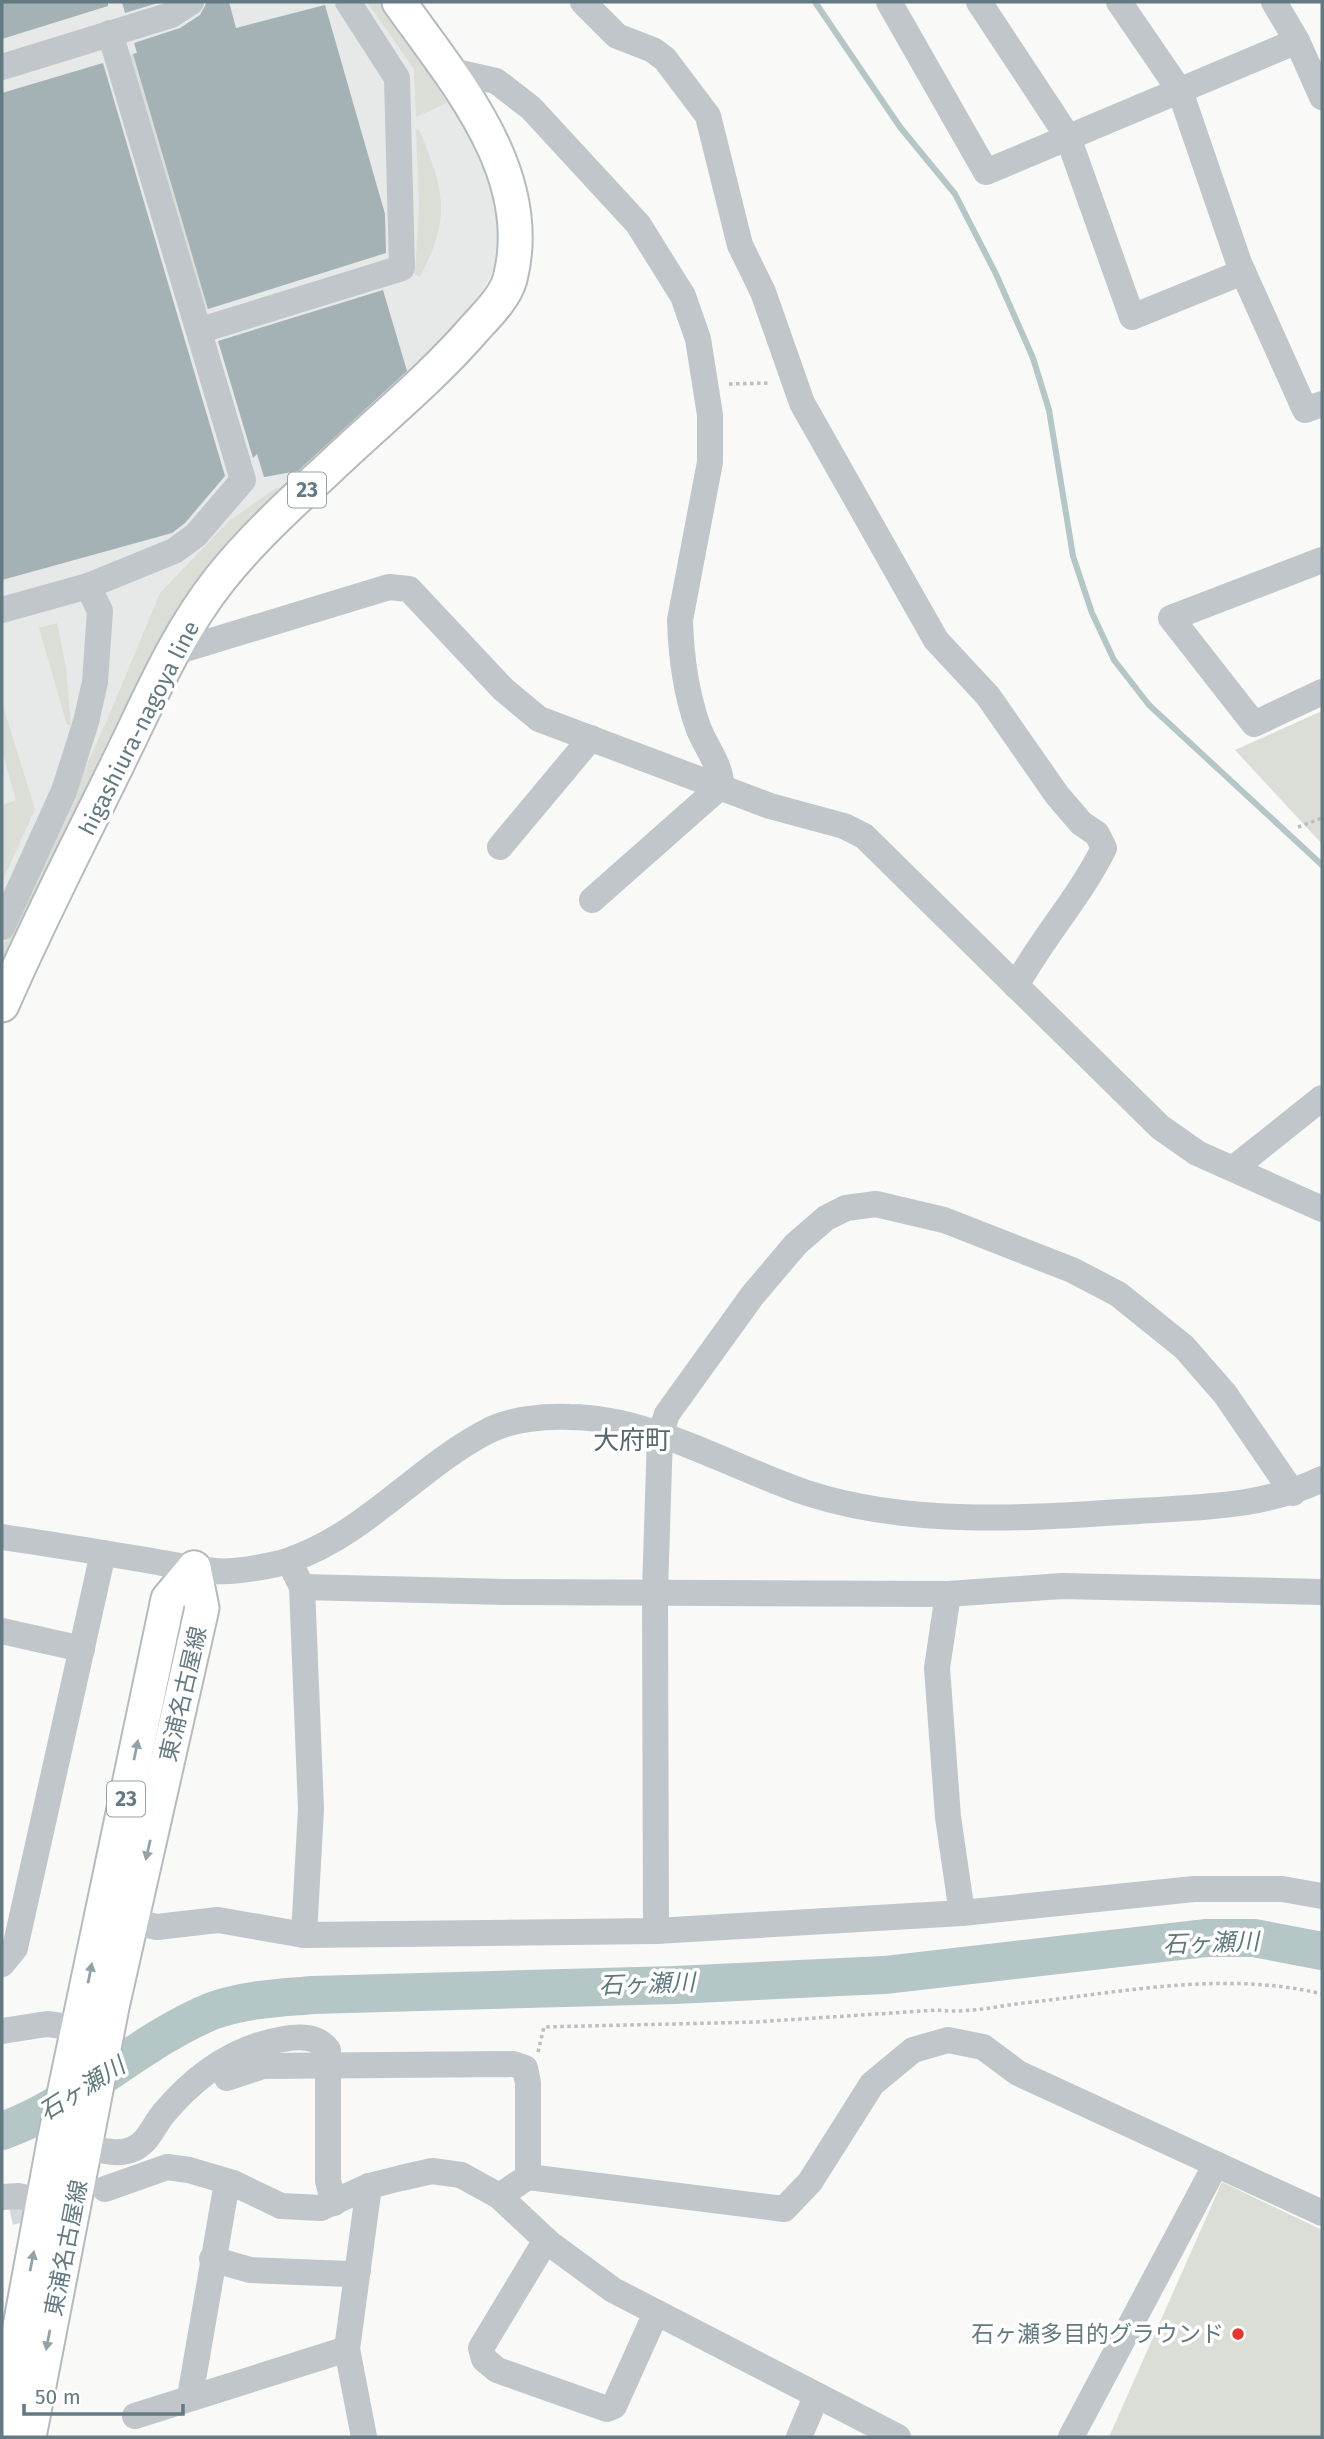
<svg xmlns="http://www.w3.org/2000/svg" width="1324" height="2439" font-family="'Fira Sans','Noto Sans JP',sans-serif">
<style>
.built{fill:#e7e9e8}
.green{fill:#daded6}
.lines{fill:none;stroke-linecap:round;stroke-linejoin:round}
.stream{stroke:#b5c6c7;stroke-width:6}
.river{stroke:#b5c6c7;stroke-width:38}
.building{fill:#a4b1b5}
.minor-tunnel{stroke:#d4d9da;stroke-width:26;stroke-dasharray:26 13;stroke-linecap:butt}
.major-casing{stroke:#b4babd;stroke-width:37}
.path{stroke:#babfc1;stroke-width:3.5;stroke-dasharray:3.5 3.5;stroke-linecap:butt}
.minor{stroke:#c0c6c9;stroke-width:26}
.major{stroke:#fff;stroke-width:33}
.oneway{fill:#92a2a8}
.poi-dot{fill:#e5372c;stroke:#fff;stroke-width:2.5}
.labels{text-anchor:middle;stroke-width:7;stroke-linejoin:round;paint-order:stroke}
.shield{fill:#fff;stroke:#92a2a8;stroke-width:2}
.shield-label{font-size:21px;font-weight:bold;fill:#647a82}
.street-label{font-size:23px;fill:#647a82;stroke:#fff}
.poi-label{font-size:23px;fill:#647a82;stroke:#fff;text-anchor:end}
.water-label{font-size:24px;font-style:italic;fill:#5f797c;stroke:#fff}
.quarter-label{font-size:26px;fill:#56676d;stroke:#fff}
</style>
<rect width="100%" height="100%" fill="#f9f9f7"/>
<polygon class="built" points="2,2 385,2 486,161 496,191 500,242 496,266 478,300 446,339 270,507 2,961"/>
<g class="green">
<polygon points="367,2 383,2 447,103 416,117 414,69"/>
<polygon points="136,53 211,308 199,312 120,58"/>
<path d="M419 129C444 190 452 216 420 277L415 274 419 206 416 130Z"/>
<polygon points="276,488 293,489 235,548 2,978 2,949 108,718 160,593 229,521"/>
<polygon points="57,623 66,667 71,725 67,725 39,628"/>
<polygon points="2,703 35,809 2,882 2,805 16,800 2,751"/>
<polygon points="1322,711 1322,844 1235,750"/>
<polygon points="1222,2182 1322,2230 1322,2437 1109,2437"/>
</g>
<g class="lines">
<polyline class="stream" points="815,2 900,127 955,194 996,274 1033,358 1049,410 1073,556 1092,613 1114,660 1149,705 1322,865"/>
<path class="river" d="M2 2131C78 2104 137 2042 212 2011 245 1999 279 1998 313 1995L675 1985 884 1975 1205 1938H1254L1322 1951"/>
</g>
<g class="building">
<polygon points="2,2 108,2 108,6 2,39"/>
<polygon points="122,2 161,2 125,13"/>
<polygon points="207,2 229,2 236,28 325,5 385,214 386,253 208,309 133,54 137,53 134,43 180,28 200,15"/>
<polygon points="103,63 225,476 185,523 172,533 2,580 2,93"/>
<polygon points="383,290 407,371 298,471 264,477 257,454 253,458 218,341"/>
</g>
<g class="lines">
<polyline class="minor-tunnel" points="10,2212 53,2202"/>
<g class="major-casing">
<g id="major">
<path d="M2 1005C38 922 80 841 120 759 150 698 177 633 220 579 249 542 291 503 326 471 376 423 429 381 475 328 487 315 505 297 510 279 537 174 456 82 399 2"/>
<polyline points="2,2424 54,2142 168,1599 194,1568"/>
<polyline points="29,2437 112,2007 202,1608 194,1568"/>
</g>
</g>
<g class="path">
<polyline points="729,384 770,383"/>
<polyline points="1298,827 1322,818"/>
<path d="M538 2052 544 2027 755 2022 937 2010C970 2014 1000 2005 1033 2002 1128 1991 1228 1971 1322 1994"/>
</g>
<g class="minor">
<path d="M583 2 617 36 653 50 665 59 708 116 740 245 763 292 802 403 936 640 988 696 1057 795 1081 823 1097 834 1104 848C1080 897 1042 938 1016 986"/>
<polyline points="889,2 986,172 1297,41"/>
<polyline points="979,2 1068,137 1132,317 1243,272"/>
<polyline points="1119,2 1180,91 1239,263 1305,410 1322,404"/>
<polyline points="1274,2 1297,41 1322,97"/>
<polyline points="2,67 171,15 191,2"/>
<path d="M447 70 496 81 531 108 638 224 683 296 698 339 710 415V462L680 620C681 654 686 692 697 724 703 744 722 765 721 786L592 900"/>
<polyline points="201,330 402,268 397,78 348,2"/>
<polyline points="1322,560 1171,618 1254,724 1322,692"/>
<polyline points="2,610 88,586 174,551 196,535 243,480 110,33"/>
<polyline points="172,653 389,587 409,589 504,690 539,719 770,806 844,826 864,836 1160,1127 1197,1153 1322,1209"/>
<polyline points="500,847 591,738"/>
<polyline points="2,927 64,791 86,722 95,682 100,611 88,586"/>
<polyline points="1234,1168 1322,1098"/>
<path d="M2 1537C50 1544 98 1552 146 1560 169 1564 192 1569 215 1571 232 1573 274 1566 290 1560 367 1533 418 1467 488 1431 510 1419 545 1416 570 1417 649 1417 732 1468 807 1493 911 1527 1031 1518 1139 1511 1201 1507 1265 1507 1322 1479"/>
<polyline points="294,1571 302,1587 311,1809 304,1935"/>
<polyline points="302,1587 505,1592 948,1594 1062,1586 1322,1592"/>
<polyline points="948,1594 937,1668 948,1817 962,1913"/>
<polyline points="2,1631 82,1649"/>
<polyline points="131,1921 157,1927 218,1920 304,1935 656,1931 962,1913 1194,1889 1282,1889 1322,1896"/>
<polyline points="656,1931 655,1591 660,1435 667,1414 752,1296 796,1244 826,1218 846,1208 876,1204 944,1220 1072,1270 1118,1294 1184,1347 1225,1394 1293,1493"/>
<polyline points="2,1964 15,1948 103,1553"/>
<polyline points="2,2031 47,2024 79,2028"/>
<polyline points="227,2078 263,2066 513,2064 525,2068 528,2083 528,2177"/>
<path d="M86 2147C101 2150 118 2156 133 2149 149 2142 153 2126 164 2113 195 2076 235 2047 284 2039 299 2036 318 2036 328 2050V2181L334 2203"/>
<polyline points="105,2189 167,2167 189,2170 233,2183 281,2206 321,2208 369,2186 401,2178 432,2171 461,2175 499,2196 549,2243 613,2290 898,2437"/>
<polyline points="499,2196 528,2177 784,2209 810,2182 872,2084 913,2050 948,2040 983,2047 1018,2073 1322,2213"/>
<polyline points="2,2197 19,2196 43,2202"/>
<polyline points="546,2240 481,2348 484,2359 497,2370 607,2409 614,2406 656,2313"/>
<polyline points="212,2259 250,2270 349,2274 358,2270"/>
<polyline points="190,2397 225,2194 233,2183"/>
<polyline points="135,2416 347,2349"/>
<polyline points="364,2437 347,2349 369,2186"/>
<polyline points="799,2437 816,2397"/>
<polyline points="1071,2437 1216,2164"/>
</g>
<use href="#major" class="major"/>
</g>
<defs><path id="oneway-solid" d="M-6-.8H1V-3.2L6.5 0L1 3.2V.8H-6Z" transform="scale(1.75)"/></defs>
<g class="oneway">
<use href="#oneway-solid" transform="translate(136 1750) rotate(-78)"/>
<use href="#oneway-solid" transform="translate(148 1850) rotate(103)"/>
<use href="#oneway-solid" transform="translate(90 1973) rotate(-79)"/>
<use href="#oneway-solid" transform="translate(32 2261) rotate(-79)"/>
<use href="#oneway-solid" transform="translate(48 2340) rotate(101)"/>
</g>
<circle class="poi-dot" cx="1238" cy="2334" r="7"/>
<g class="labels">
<g class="shield">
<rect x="288" y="472.5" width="38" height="35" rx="5"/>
<rect x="107" y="1781.5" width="38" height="35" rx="5"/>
</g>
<g class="shield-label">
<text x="307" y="497">23</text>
<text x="126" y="1806">23</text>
</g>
<g class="street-label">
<text transform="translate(139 728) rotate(-63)" y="8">higashiura-nagoya line</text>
<text transform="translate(183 1694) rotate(-77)" y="8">東浦名古屋線</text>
<text transform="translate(66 2248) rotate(-79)" y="8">東浦名古屋線</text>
</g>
<g class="poi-label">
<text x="1224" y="2342">石ヶ瀬多目的グラウンド</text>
</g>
<g class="water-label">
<text transform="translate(1211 1943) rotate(-2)" y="8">石ヶ瀬川</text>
<text transform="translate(647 1984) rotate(-2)" y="8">石ヶ瀬川</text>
<text transform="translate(82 2089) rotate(-32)" y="8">石ヶ瀬川</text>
</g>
<g class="quarter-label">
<text x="632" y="1449">大府町</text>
</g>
</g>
<rect width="1324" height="2439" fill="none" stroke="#647a82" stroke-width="7"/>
<path d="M24 2404v10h159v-10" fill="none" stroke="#647a82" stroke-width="3.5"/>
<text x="35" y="2404" font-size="21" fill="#647a82" stroke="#ffffff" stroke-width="5" paint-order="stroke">50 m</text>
</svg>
